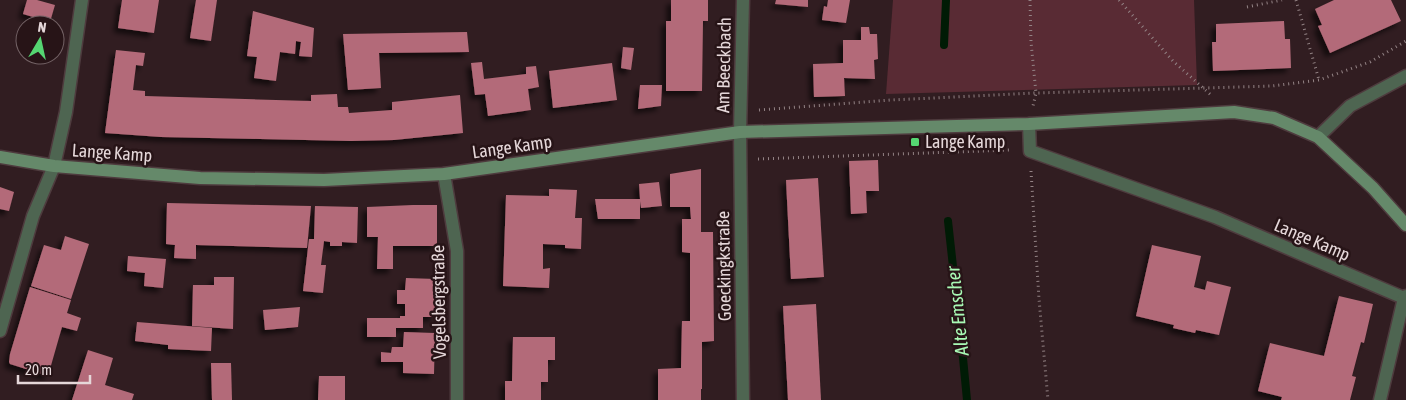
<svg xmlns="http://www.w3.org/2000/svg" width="1406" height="400" font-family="'Asap Condensed',sans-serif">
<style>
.green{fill:#592b34}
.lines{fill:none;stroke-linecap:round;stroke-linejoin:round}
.stream{stroke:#001b05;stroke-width:8}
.building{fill:#b36b79;filter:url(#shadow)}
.street-casing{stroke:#4e3b3e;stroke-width:15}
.secondary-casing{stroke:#4e3b3e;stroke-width:15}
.path{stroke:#938385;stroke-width:3;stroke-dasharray:1 4;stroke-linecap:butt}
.street{stroke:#4e6551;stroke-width:12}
.secondary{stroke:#65896a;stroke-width:12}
.poi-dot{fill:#55d672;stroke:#271417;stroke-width:2}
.labels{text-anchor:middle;stroke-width:5;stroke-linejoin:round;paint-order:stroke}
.street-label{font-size:18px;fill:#e5d7d9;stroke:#271417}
.poi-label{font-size:18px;fill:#e5d7d9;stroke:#271417;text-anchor:start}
.water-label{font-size:19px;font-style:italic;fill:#a8f9b4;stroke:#271417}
</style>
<defs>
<filter id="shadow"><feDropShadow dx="-4.5" dy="4.5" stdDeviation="2.5" flood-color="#0009"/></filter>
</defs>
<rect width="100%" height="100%" fill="#311d21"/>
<polygon class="green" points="893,0 1194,0 1197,85 886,94"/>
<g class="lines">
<g class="stream">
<polyline points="944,45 946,0"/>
<polyline points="948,221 963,358 967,400"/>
</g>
</g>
<g class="building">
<polygon points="27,0 37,0 55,5 50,22 23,14"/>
<polygon points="122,0 159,0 154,33 118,28"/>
<polygon points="196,0 217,0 211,41 190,38"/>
<polygon points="671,0 708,0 708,21 703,21 702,91 666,91 666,21 671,21"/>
<polygon points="776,0 808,0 808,7 775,4"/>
<polygon points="828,0 850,0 846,23 822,20 824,6 827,7"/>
<polygon points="1334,0 1391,0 1401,21 1330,53 1318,26 1322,25 1315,9"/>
<polygon points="253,11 314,28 312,57 299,56 301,42 296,41 295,54 280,52 276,81 254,78 257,57 247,56"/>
<polygon points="1284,21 1285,39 1290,39 1291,68 1213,71 1212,42 1216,42 1216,24"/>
<polygon points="861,27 869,27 870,34 877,34 878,59 874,60 875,79 844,78 845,96 814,97 813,64 843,63 843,40 861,40"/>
<polygon points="467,32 469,52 379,53 381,88 348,90 343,34"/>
<polygon points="623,47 634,48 631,70 621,68"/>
<polygon points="116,50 145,53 143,66 136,65 133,90 145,91 145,96 311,101 311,95 337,94 338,107 348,107 349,113 392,110 392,102 460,95 463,133 394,140 351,141 161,137 105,133"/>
<polygon points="482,62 484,79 526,74 526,67 536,66 539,87 528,89 531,110 488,116 485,94 475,95 471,63"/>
<polygon points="612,63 617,100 553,108 549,71"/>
<polygon points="640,85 662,85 661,106 638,109"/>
<polygon points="878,160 879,191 866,191 867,213 851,214 849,161"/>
<polygon points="701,169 701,232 713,232 714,341 702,342 702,389 701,389 701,400 658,400 658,369 681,368 682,321 690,321 690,253 682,252 682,219 691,219 690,207 670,207 670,174"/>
<polygon points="818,178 824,277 791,279 786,180"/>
<polygon points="659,182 662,206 641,208 640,201 640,219 598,219 595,199 640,199 639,184"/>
<polygon points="0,187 14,192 9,211 0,209"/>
<polygon points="549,189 577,190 575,218 582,218 581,249 565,248 565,245 543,244 543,269 550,268 549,288 503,286 506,195 549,196"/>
<polygon points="167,203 311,206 307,248 196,245 196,259 174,258 175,245 166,244"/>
<polygon points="413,205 437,205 437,246 393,246 393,269 377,269 378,237 367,237 367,207"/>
<polygon points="315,206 358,207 357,243 342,242 342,246 330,246 330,242 324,241 321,265 326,265 323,293 303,291 309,239 314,239"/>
<polygon points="65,236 89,244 71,299 31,286 44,245 61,250"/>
<polygon points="1152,245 1201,256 1194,287 1205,290 1207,281 1231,287 1219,335 1196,330 1195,333 1173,328 1174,325 1136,316"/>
<polygon points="128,256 166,259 163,288 144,286 145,273 127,271"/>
<polygon points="214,277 234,277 233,329 192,326 193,285 214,285"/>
<polygon points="406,278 436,279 435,317 423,317 423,328 396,328 396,337 367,337 367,318 400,318 400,316 405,316 405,304 397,304 397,290 405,290"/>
<polygon points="30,287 71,300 67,313 81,318 77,331 62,327 48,376 10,364 9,362 10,354"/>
<polygon points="1339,296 1373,304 1364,343 1361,342 1352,376 1356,377 1350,400 1281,400 1282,397 1258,391 1270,343 1324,356"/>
<polygon points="816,304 821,400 788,400 783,306"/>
<polygon points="300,307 298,327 265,330 263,310"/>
<polygon points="137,322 212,328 211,351 168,349 168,345 135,341"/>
<polygon points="404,332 435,333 434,374 403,373 403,362 381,362 381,352 391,353 392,347 403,347"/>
<polygon points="513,337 555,337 555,360 548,360 548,382 541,382 541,400 505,400 505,381 512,381"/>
<polygon points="88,350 113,358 105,385 134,394 132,400 72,400"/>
<polygon points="211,363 231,363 232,400 212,400"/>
<polygon points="319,376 345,376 345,400 318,400"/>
</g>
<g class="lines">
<g class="street-casing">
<g id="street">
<polyline points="1029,124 1030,151 1215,217 1404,298 1406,296"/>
<polyline points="1318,137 1350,106 1406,76"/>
<polyline points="444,174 457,251 457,400"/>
<polyline points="0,331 33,216 54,166 66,112 82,0"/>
<polyline points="743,400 740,132 743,0"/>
<polyline points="1380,400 1404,298"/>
</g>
</g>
<g class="secondary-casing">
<polyline id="secondary" points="0,157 54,166 200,178 324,180 444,174 740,132 1029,124 1234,112 1274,118 1318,137 1373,188 1406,225"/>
</g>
<g class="path">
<polyline points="1030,0 1031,42 1036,93 1033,106"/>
<polyline points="1119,0 1173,61 1211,95"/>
<polyline points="1296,0 1319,80"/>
<polyline points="1247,7 1282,0"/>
<polyline points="759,110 891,100 1036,93 1272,86 1319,80 1370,62 1406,41"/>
<polyline points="758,159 1011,150"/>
<polyline points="1031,171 1039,299 1048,400"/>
</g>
<use href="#street" class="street"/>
<use href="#secondary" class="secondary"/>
</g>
<rect class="poi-dot" x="910" y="137" width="10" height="10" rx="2.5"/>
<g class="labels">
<g class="street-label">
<text transform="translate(724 65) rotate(-89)" y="6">Am Beeckbach</text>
<text transform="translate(512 147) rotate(-8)" y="6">Lange Kamp</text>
<text transform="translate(112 153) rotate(4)" y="6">Lange Kamp</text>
<text transform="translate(1312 240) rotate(23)" y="6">Lange Kamp</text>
<text transform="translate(724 266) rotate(-91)" y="6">Goeckingkstraße</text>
<text transform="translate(439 302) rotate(-91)" y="6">Vogelsbergstraße</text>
</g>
<g class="poi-label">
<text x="925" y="148">Lange Kamp</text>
</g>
<g class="water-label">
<text transform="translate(957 311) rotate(-96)" y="7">Alte Emscher</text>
</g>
</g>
<g transform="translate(40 40) rotate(9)"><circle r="24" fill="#271417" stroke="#736265"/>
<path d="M0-4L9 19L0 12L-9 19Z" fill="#55d672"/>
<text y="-8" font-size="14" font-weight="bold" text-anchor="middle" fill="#e5d7d9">N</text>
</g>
<path d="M18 375v8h72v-8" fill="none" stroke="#e5d7d9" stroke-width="2.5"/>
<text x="25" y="375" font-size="15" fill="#e5d7d9" stroke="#271417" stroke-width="4" paint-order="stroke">20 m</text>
</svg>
